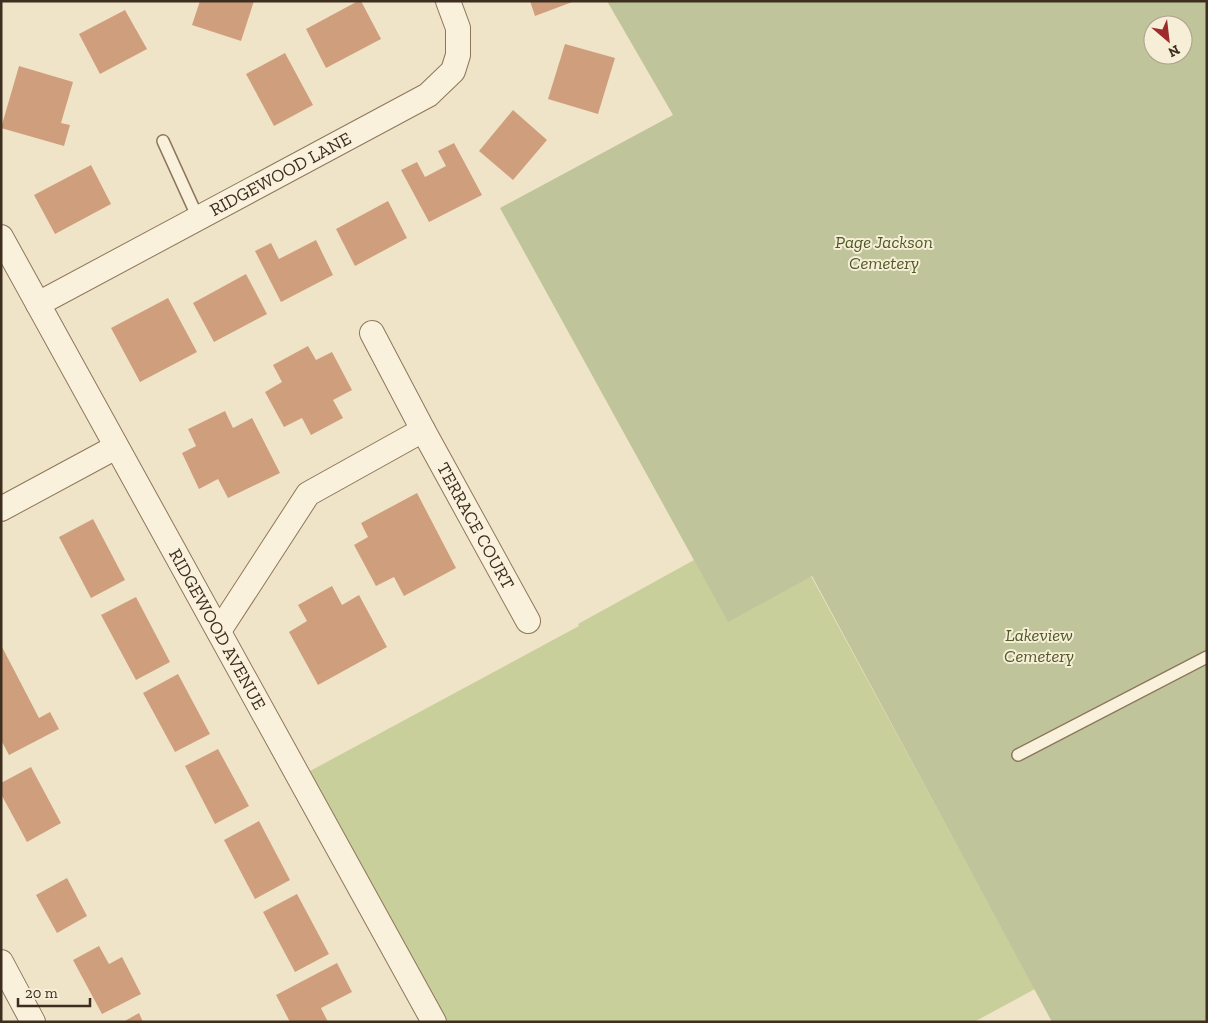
<svg xmlns="http://www.w3.org/2000/svg" width="1208" height="1023" font-family="'Zilla Slab',serif">
<style>
.green{fill:#c9cf9b}
.cemetery{fill:#bfc49a;fill-rule:evenodd}
.building{fill:#cf9f7d}
.lines{fill:none;stroke-linecap:round;stroke-linejoin:round}
.lane-casing{stroke:#8d765c;stroke-width:14}
.street-casing{stroke:#8d765c;stroke-width:26}
.lane{stroke:#faf1dc;stroke-width:11}
.street{stroke:#faf1dc;stroke-width:24}
.labels{text-anchor:middle;stroke-width:4;stroke-linejoin:round;paint-order:stroke}
.street-label{font-size:18px;fill:#3d2e20;stroke:#f7eed8}
.park-label{font-size:18px;font-style:italic;fill:#4d5a26;stroke:#f7eed8}
</style>
<rect width="100%" height="100%" fill="#f0e4c8"/>
<polygon class="green" points="694,560 728,621 811,576 1035,989 974,1022 448,1022 310,771 579,626 578,624"/>
<path class="cemetery" d="M607 1H1207V1022H1052L812 576 728 622 500 208 673 115ZM1153 25H1183V55H1153Z"/>
<g class="building">
<polygon points="200,1 254,1 241,41 192,25"/>
<polygon points="358,1 361,1 381,39 326,68 306,29"/>
<polygon points="530,1 575,1 535,16"/>
<polygon points="125,10 147,49 100,74 79,34"/>
<polygon points="565,44 615,58 598,114 548,99"/>
<polygon points="285,53 313,105 274,126 246,74"/>
<polygon points="19,66 73,82 61,123 70,125 64,146 1,128"/>
<polygon points="513,110 547,140 513,180 479,151"/>
<polygon points="454,143 482,195 429,222 401,170 417,162 425,177 446,166 438,151"/>
<polygon points="91,165 111,204 55,234 34,195"/>
<polygon points="388,201 407,238 355,266 336,229"/>
<polygon points="316,240 333,275 281,302 255,251 271,243 279,259"/>
<polygon points="246,274 267,314 214,342 193,303"/>
<polygon points="168,298 197,352 140,382 111,328"/>
<polygon points="308,346 316,360 332,352 352,390 333,400 343,418 311,435 302,418 284,427 265,392 282,382 273,365"/>
<polygon points="225,411 233,428 252,418 280,473 228,498 218,479 199,489 182,453 196,446 188,429"/>
<polygon points="417,493 456,568 404,596 394,577 376,586 354,545 368,537 361,523"/>
<polygon points="93,519 125,580 91,598 59,537"/>
<polygon points="332,586 342,605 359,595 387,647 318,685 289,632 307,621 298,605"/>
<polygon points="136,597 170,662 136,680 101,615"/>
<polygon points="1,645 39,718 50,712 59,729 9,755 1,740"/>
<polygon points="178,674 210,734 175,752 143,693"/>
<polygon points="218,749 249,806 215,824 185,766"/>
<polygon points="31,767 61,823 27,842 1,794 1,783"/>
<polygon points="259,821 290,880 255,899 224,840"/>
<polygon points="67,878 87,916 57,933 36,895"/>
<polygon points="297,894 329,954 295,972 263,912"/>
<polygon points="99,946 109,964 122,957 141,994 102,1014 73,960"/>
<polygon points="337,963 352,992 321,1008 328,1022 290,1022 276,995"/>
<polygon points="139,1013 143,1022 123,1022"/>
</g>
<g class="lines">
<g class="lane-casing">
<g id="lane">
<polyline points="163,141 198,218"/>
<polyline points="1018,755 1207,657"/>
</g>
</g>
<g class="street-casing">
<g id="street">
<path id="s1" d="M1 237 434 1022"/>
<path id="s2" d="M38 304 428 95 453 71 458 55V28L448 1"/>
<path id="s3" d="M372 333 423 430 528 621"/>
<polyline points="1,509 116,447"/>
<polyline points="219,631 308,494 423,430"/>
<polyline points="1,962 33,1022"/>
</g>
</g>
<use href="#lane" class="lane"/>
<use href="#street" class="street"/>
</g>
<g class="labels">
<g class="street-label">
<text dy="6" stroke="none"><textPath href="#s2" startOffset="275">RIDGEWOOD LANE</textPath></text>
<text dy="6" stroke="none"><textPath href="#s3" startOffset="219">TERRACE COURT</textPath></text>
<text dy="6" stroke="none"><textPath href="#s1" startOffset="448">RIDGEWOOD AVENUE</textPath></text>
</g>
<g class="park-label">
<text x="884" y="248">Page Jackson<tspan x="884" dy="21">Cemetery</tspan></text>
<text x="1039" y="641">Lakeview<tspan x="1039" dy="21">Cemetery</tspan></text>
</g>
</g>
<rect width="1208" height="1023" fill="none" stroke="#3d2e20" stroke-width="5"/>
<g transform="translate(1168 40) rotate(152)"><circle r="24" fill="#f7eed8" stroke="#ada18e"/>
<path d="M0-4L9 19L0 12L-9 19Z" fill="#9e2a2b"/>
<text y="-8" font-size="14" font-weight="bold" text-anchor="middle" fill="#3d2e20">N</text>
</g>
<path d="M18 998v8h72v-8" fill="none" stroke="#3d2e20" stroke-width="2.5"/>
<text x="25" y="998" font-size="15" fill="#3d2e20" stroke="#f7eed8" stroke-width="4" paint-order="stroke">20 m</text>
</svg>
